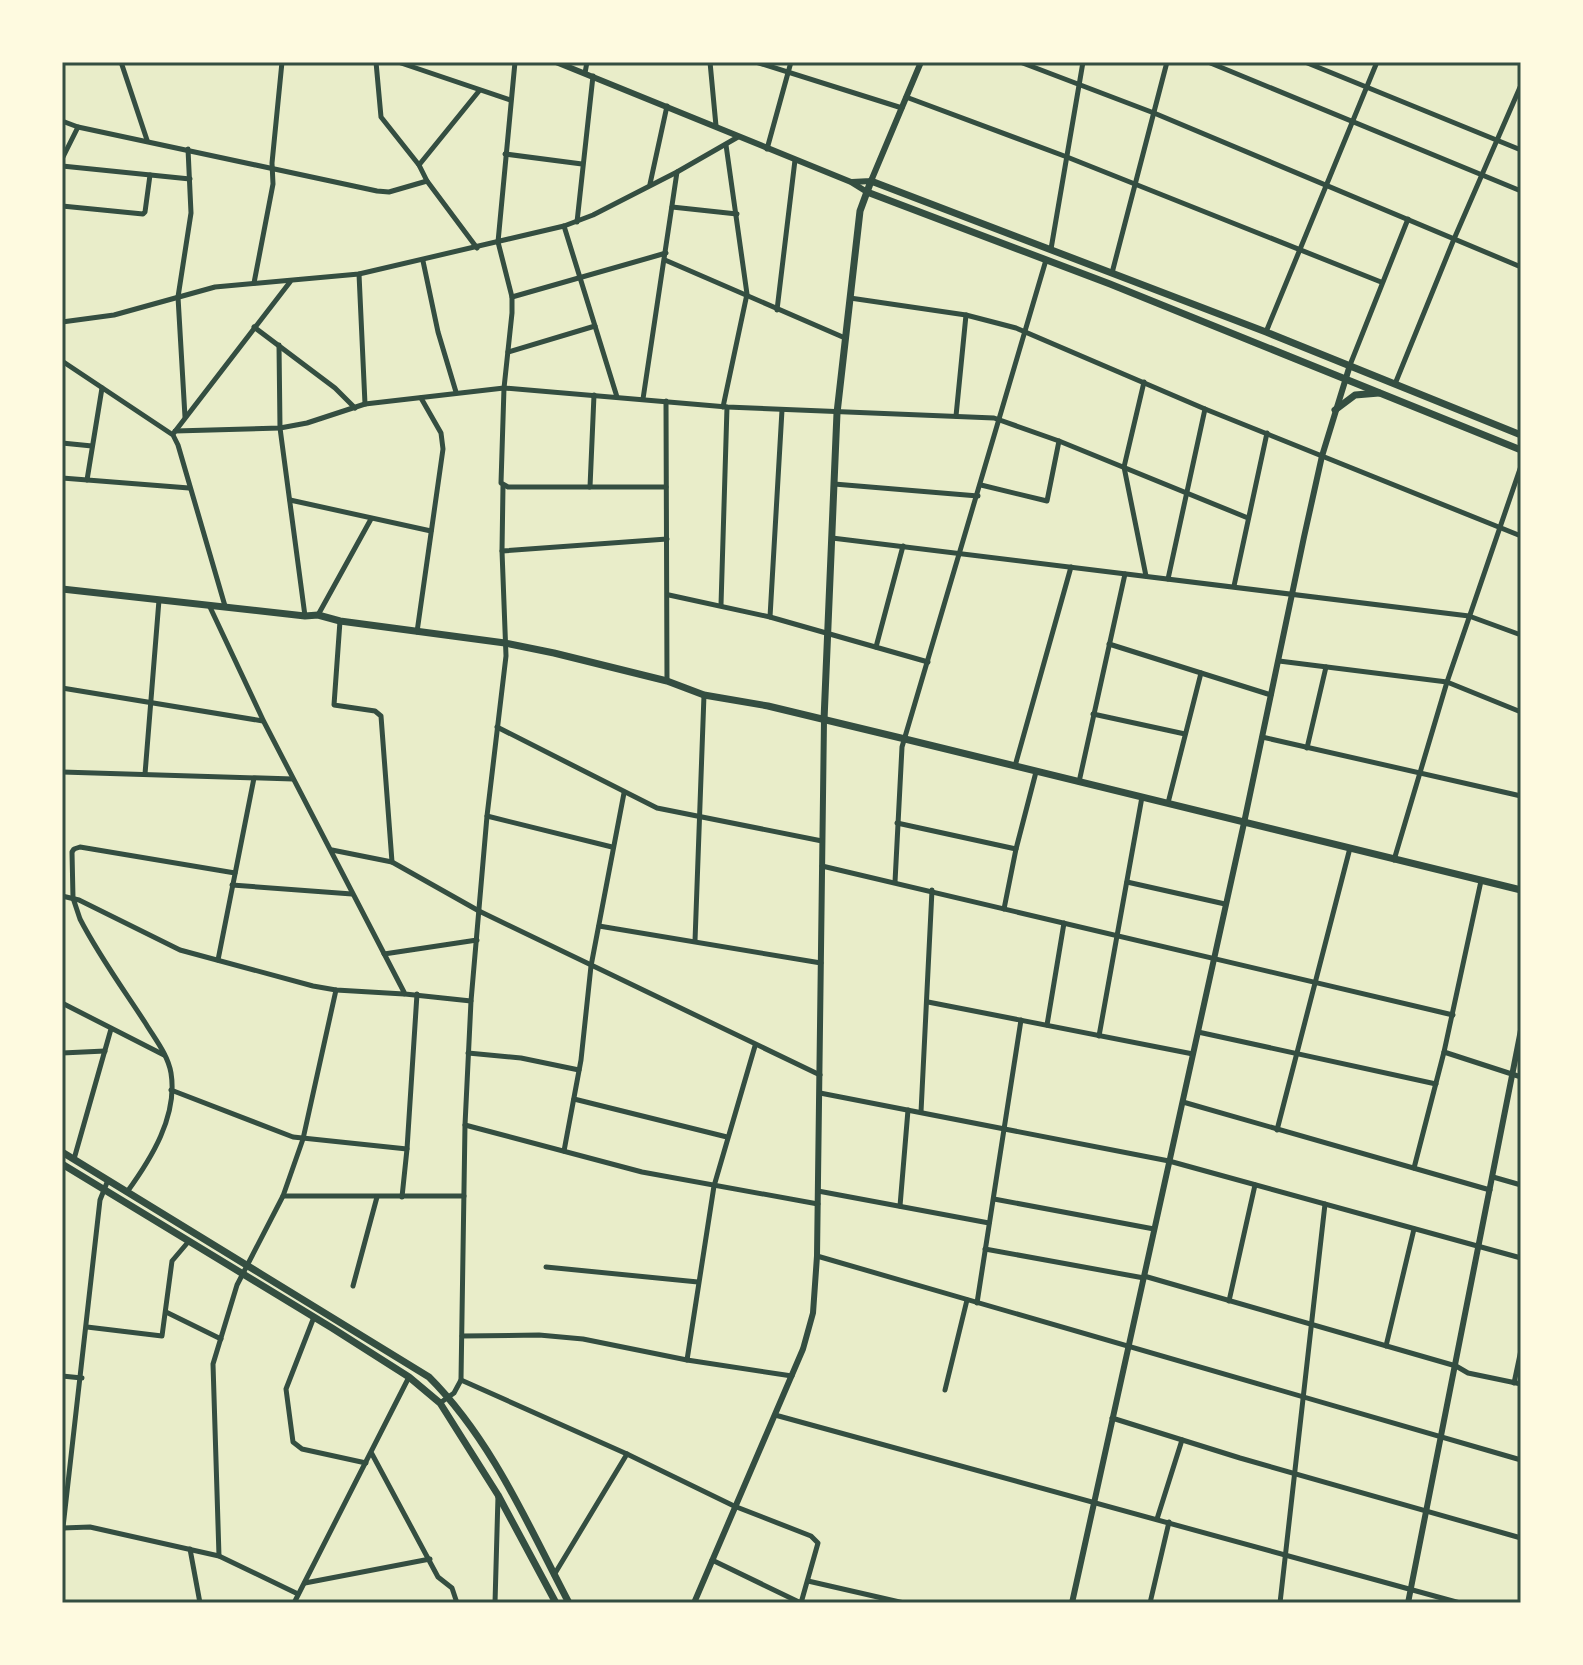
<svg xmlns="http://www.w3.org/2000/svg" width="1583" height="1665" font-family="'IBM Plex Sans',sans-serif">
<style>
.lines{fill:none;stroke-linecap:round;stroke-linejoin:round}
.minor{stroke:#344e41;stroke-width:5}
.tertiary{stroke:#344e41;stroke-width:6}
.secondary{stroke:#344e41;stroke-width:7}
.neatline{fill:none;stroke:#344e41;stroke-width:3}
</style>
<rect width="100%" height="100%" fill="#e9edc9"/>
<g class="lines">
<g class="minor">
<polyline points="121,62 147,140"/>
<polyline points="376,62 381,117 419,165 427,181 477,248"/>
<polyline points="398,62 510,100"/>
<polyline points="515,62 498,242 512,297 512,313 504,388 501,483 508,487 666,487"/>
<polyline points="710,62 716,126"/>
<polyline points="756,62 902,108"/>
<polyline points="1020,62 1154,113 1521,267"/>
<polyline points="1208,62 1521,191"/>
<polyline points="1305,62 1521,150"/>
<polyline points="585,73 587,62"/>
<polyline points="906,97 1067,157 1381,282"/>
<polyline points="62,121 78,127 377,191 389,192 427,181"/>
<polyline points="767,149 791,62"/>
<polyline points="505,154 582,164"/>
<polyline points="62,159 78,127"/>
<polyline points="419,165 479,91"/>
<polyline points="62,166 190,179"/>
<polyline points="650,184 667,106"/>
<polyline points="62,206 143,214 145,212 150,175"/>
<polyline points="672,207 737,214"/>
<polyline points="577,222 593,76"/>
<polyline points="564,226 617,397"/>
<polyline points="1051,249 1083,62"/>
<polyline points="665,260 845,338"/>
<polyline points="423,261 438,332 456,392"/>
<polyline points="1112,273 1167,62"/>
<polyline points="359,274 365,404"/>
<polyline points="254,283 273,184 272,163 282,62"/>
<polyline points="512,297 666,253"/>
<polyline points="850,298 966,315 1016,328 1205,409 1521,536"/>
<polyline points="777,310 795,160"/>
<polyline points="62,322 114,315 215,287 359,274 564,226 593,215 677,172 738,137"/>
<polyline points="254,327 335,388 355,408"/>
<polyline points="1266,332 1377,62"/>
<polyline points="279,345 280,428 305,616"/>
<polyline points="508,352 595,326"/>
<polyline points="62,361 173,435 178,445 225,606"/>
<polyline points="1350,365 1408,219"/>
<polyline points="1144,382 1124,467 1146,576"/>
<polyline points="1395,384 1454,239 1521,85"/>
<polyline points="643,399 677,172"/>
<polyline points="666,401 667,681"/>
<polyline points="723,407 747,294 726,145"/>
<polyline points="956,416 966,315"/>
<polyline points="185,417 178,297 191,213 188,149"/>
<polyline points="175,431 280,428 307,423 365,404 504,388 727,407 994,418 1059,441 1248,518"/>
<polyline points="173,434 290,282"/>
<polyline points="62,443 92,446"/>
<polyline points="62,478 189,488"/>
<polyline points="87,480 102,388"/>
<polyline points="834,484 978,496"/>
<polyline points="981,485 1047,501 1059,441"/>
<polyline points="590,487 594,395"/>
<polyline points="290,500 431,531"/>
<polyline points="832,538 1469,616 1521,635"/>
<polyline points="502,551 667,539"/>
<polyline points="1168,579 1205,409"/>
<polyline points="1234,586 1267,433"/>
<polyline points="669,595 770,617 928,662"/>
<polyline points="209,605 264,722 405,994 471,1001"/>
<polyline points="721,605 727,407"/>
<polyline points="318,615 371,519"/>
<polyline points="770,617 782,410"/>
<polyline points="340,621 334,705 375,711 381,716 392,862 479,911 820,1075"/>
<polyline points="417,632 443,449 441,433 421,398"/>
<polyline points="1109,644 1271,695"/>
<polyline points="876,647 903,546"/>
<polyline points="1279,661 1447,682 1521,712"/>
<polyline points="62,688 263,721"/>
<polyline points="1093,714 1185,734"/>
<polyline points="497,727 657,808 822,841"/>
<polyline points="1262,737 1521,796"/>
<polyline points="1307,748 1326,667"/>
<polyline points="1015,766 1071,567"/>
<polyline points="62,772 293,779"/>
<polyline points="145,774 159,600"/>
<polyline points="1079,782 1125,574"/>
<polyline points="1168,803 1201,673"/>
<polyline points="487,816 612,847"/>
<polyline points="897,823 1016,849"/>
<polyline points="332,850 392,862"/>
<polyline points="1394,860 1447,682 1521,466"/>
<polyline points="822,866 1453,1015"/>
<polyline points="1481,881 1444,1052 1521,1077"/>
<polyline points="895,882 902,747 1046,260"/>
<polyline points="1127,882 1225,904"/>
<polyline points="232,885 352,894"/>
<polyline points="62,896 79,900 180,950 313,986 336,990 404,994"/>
<polyline points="1004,909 1016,849 1036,772"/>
<polyline points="599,926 821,963"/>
<polyline points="695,941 704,695"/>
<polyline points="384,954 477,940"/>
<polyline points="218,960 254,778"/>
<polyline points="928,1002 1193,1054"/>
<polyline points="62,1003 164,1055"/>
<polyline points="1047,1025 1064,923"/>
<polyline points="1198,1032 1436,1084"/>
<polyline points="1099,1036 1142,797"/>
<polyline points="62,1053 105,1051"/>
<polyline points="468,1053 521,1058 579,1070"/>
<polyline points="171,1090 293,1137 407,1149 417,994"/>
<polyline points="820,1093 1169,1161 1521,1258"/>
<polyline points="574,1099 727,1137"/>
<polyline points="1183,1102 1490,1190"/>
<polyline points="921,1112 932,890"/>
<polyline points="465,1125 642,1172 818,1204"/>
<polyline points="1277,1130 1350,848"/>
<polyline points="564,1151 581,1060 591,966 624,793"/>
<polyline points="74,1159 111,1029"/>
<polyline points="1414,1168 1444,1052"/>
<polyline points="1493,1177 1521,1185"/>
<polyline points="818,1191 989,1223"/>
<path d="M127 1192C151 1159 178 1116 171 1073 168 1055 155 1039 146 1024 124 990 99 956 80 919L73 898 72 852 74 849 80 847 235 873"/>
<polyline points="283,1196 464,1196"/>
<polyline points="402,1197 407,1149"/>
<polyline points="994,1199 1154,1229"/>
<polyline points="900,1206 908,1110"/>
<polyline points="985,1249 1144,1278"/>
<polyline points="817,1256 1521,1460"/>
<polyline points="546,1267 698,1282"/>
<polyline points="1144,1276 1456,1366 1468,1373 1521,1384"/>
<polyline points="353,1286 377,1197"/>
<polyline points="1229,1301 1255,1185"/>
<polyline points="977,1303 1021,1020"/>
<polyline points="166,1312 221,1339"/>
<polyline points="314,1317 286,1389 293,1442 302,1449 366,1463"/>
<polyline points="87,1327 162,1336 172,1261 189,1241"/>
<polyline points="462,1336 539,1335 583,1339 687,1360 792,1376"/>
<polyline points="1386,1346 1414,1229"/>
<polyline points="687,1360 714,1186 755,1046"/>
<polyline points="62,1376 82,1378"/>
<polyline points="461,1380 627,1454 734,1506 811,1536 818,1543 801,1603 712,1560"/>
<polyline points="1514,1383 1521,1350"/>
<polyline points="945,1390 967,1300"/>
<polyline points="440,1403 454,1393 461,1380 465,1125 471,1001 487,816 506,656 502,551 503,486"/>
<polyline points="775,1415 1460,1603"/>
<polyline points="1112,1418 1240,1458 1521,1538"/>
<polyline points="372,1454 438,1577 452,1588 457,1603"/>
<polyline points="1157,1519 1182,1440"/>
<polyline points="63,1528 90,1527 219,1556 298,1594"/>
<polyline points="62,1536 100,1200 108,1180"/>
<polyline points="190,1549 200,1603"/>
<polyline points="219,1556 213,1364 237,1285 283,1196 303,1139 336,990"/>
<polyline points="554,1575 627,1454"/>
<polyline points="808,1581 904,1603"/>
<polyline points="305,1583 430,1559"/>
<polyline points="294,1603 409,1377"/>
<polyline points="495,1603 498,1496"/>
<polyline points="1150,1603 1169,1522"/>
<polyline points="1280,1603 1325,1204"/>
</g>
<g class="tertiary">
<polyline points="556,62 851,182 867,192"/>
<polyline points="852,182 871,181 921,62"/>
<polyline points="694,1603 803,1349 813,1313 817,1256 824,720"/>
<polyline points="1072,1603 1244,823 1304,537 1322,456 1350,365"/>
<polyline points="1408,1603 1521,1030"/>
</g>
<g class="secondary">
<polyline points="867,192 1110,284 1521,450"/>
<polyline points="1335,410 1355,395 1379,393"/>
<polyline points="62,589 305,616 318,615 340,621 505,643 554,653 667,681 704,695 768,706 905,739 1521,890"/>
<polyline points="824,720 837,413 860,211 871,181 1266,332 1521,435"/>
<path d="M62 1152 429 1377C492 1440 528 1525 569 1603"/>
<polyline points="62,1164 332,1328 409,1377 440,1403 498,1495 556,1603"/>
</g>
</g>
<rect width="1583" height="1665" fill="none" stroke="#fefae0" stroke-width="128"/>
<rect x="64" y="64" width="1455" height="1537" class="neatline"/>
</svg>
